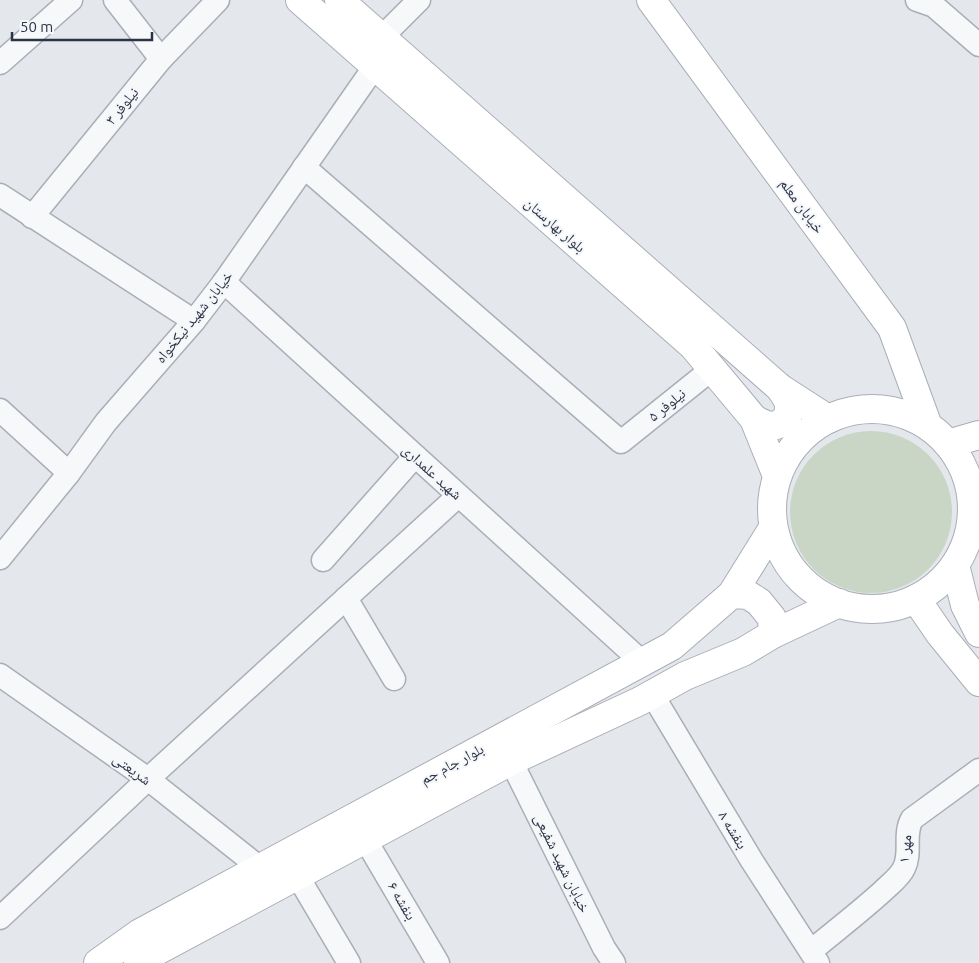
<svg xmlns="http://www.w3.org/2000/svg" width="979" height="963" font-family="Ubuntu,'Noto Naskh Arabic',sans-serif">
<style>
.green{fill:#c9d6c5}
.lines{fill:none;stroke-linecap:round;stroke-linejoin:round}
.street-casing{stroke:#a9aeb7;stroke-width:25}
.secondary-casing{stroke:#a9aeb7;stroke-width:30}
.street{stroke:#f7f8fa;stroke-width:22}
.secondary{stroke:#fff;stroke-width:28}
.labels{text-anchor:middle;stroke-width:4;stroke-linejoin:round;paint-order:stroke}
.street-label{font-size:15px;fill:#2b3445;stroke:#f4f6f9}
</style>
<rect width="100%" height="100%" fill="#e4e7ec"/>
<circle class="green" cx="871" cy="512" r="81"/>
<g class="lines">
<g class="street-casing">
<g id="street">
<polyline points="115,0 161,59"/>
<polyline points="917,0 934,6 979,45"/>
<polyline points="382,37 419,0"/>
<polyline points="0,63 71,0"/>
<polyline points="304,167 621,442 712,369"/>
<polyline points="0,195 194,321"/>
<polyline points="32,217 161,59 218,0"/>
<polyline points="224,282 641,661"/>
<polyline points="0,410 69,473"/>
<polyline points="0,558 69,473 106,422 194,321 224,282 375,66"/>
<polyline points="323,560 415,456"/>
<polyline points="346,598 394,679"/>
<polyline points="0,675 148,779 260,868"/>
<polyline points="652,694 752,861 818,963"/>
<polyline points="511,761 604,948 614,963"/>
<polyline points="365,839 438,963"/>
<polyline points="297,875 349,963"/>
<polyline points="0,918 148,779 458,496"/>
<path d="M811 951C835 931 860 912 883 891 890 884 900 877 904 868 912 852 903 835 912 819L979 770"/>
</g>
</g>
<g class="secondary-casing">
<g id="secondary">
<polyline points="300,0 693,346 754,419 777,476"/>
<polyline points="339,0 780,388 828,419"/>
<polyline points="651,0 892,328 928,426"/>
<circle cx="872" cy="509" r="100"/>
<path d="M754 419C769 427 773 429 787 419 791 404 789 401 780 388"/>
<polyline points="948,444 979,435"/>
<polyline points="955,565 965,605 979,633"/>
<polyline points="732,594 748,595 759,602 772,618 773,634"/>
<polyline points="916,599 940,634 979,682"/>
<polyline points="98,963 140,933 672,646 732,594 773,528"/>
<polyline points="138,963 153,953 511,761 640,701 685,676 743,652 773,634 839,603"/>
</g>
</g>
<use href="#street" class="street"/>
<use href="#secondary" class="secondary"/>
</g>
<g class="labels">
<g class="street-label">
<text transform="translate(122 106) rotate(-51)" y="5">نیلوفر ۳</text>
<text transform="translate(802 206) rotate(54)" y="5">خیابان معلم</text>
<text transform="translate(555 225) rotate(41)" y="5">بلوار بهارستان</text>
<text transform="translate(194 317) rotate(-51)" y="5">خیابان شهید نیکخواه</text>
<text transform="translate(667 405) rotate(-39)" y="5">نیلوفر ۵</text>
<text transform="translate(432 472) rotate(42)" y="5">شهید علمداری</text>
<text transform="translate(452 764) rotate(-28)" y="5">بلوار جام جم</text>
<text transform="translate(132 769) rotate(36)" y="5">شریعتی</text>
<text transform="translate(733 830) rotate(59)" y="5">بنفشه ۸</text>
<text transform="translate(905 849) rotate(-84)" y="5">مهر ۱</text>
<text transform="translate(562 863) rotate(64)" y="5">خیابان شهید شفیعی</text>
<text transform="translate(402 901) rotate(60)" y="5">بنفشه ۶</text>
</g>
</g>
<path d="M12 32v8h140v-8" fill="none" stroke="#2b3445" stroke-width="2.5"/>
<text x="20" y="32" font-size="15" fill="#2b3445" stroke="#f4f6f9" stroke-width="4" paint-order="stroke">50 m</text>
</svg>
